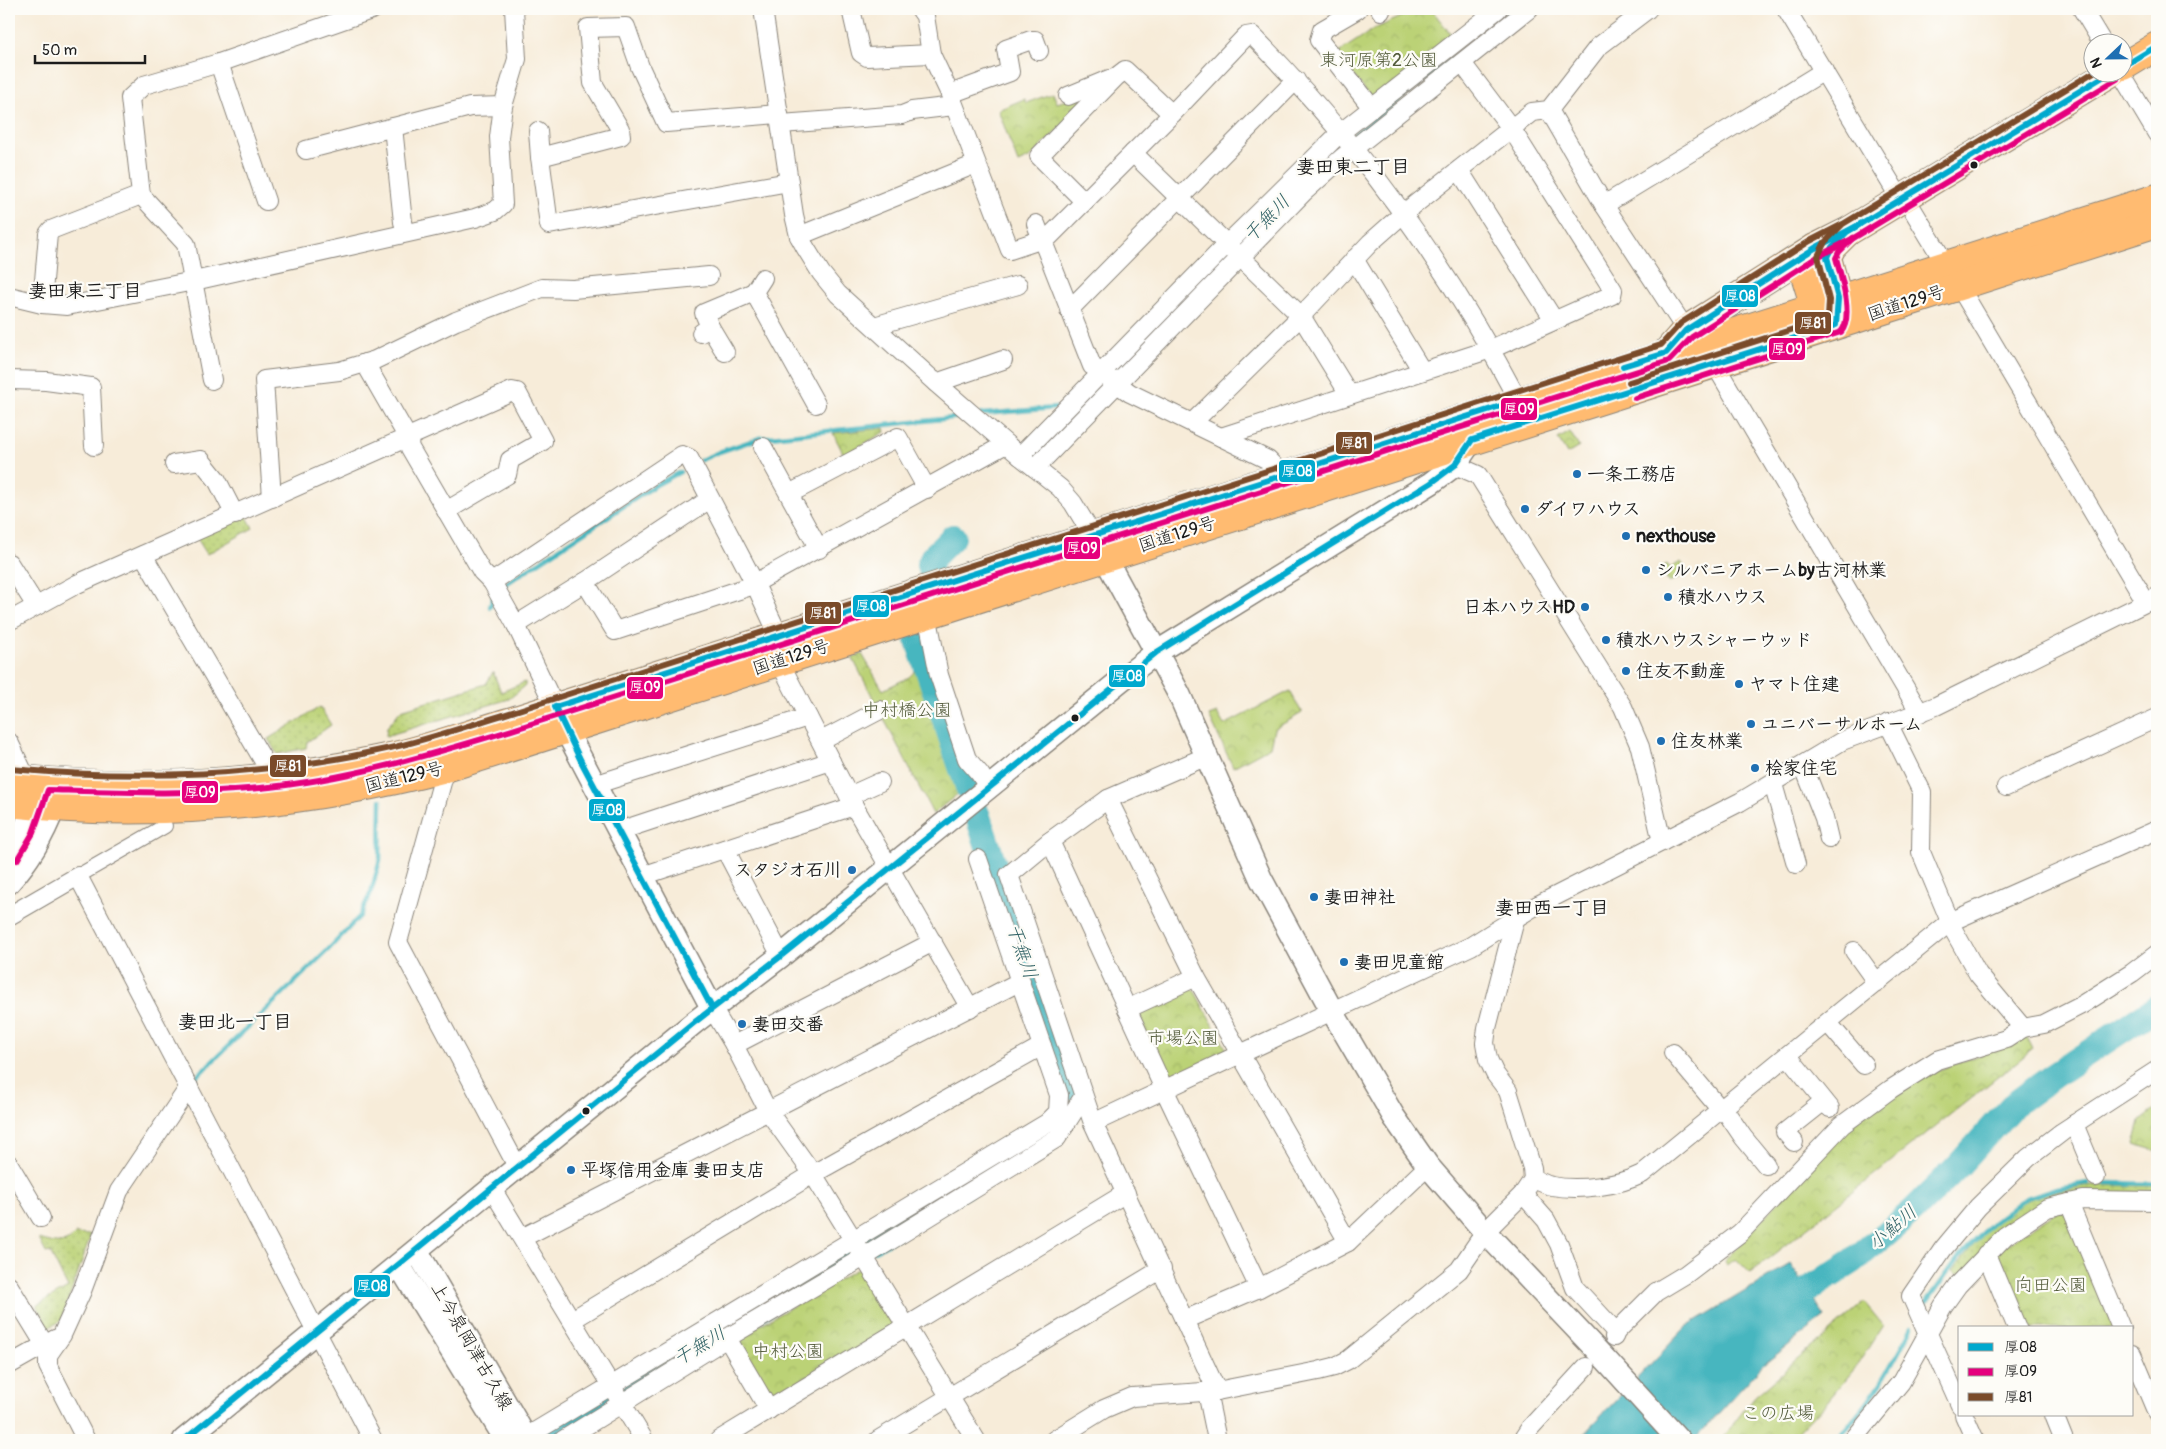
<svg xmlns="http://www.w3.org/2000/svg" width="2166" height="1449" font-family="Pangolin,'Klee One',sans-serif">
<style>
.park{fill:url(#park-crowns);stroke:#6c7749}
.garden{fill:url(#garden-dots);stroke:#6c7749}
.water{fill:#47b6bf;stroke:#32696e}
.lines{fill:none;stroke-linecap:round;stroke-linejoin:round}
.stream{stroke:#47b6bf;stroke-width:4.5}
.river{stroke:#47b6bf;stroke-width:26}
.pedestrian-casing{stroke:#8a847a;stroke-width:16}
.minor-casing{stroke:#8a847a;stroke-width:20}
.tertiary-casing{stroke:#8a847a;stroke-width:25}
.primary-casing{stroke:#8a847a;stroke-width:30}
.trunk-casing{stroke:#8a847a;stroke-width:30}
.pedestrian{stroke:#fff;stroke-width:14}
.minor{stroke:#fff;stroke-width:18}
.tertiary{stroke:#fff;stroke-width:22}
.primary{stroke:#ffbb71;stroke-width:28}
.trunk{stroke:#ffbb71;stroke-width:28}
.bus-1-casing{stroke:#fdfcf7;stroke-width:10}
.bus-2-casing{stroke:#fdfcf7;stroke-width:10}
.bus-3-casing{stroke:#fdfcf7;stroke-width:10}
.bus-1{stroke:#00a9ce;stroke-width:6}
.bus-2{stroke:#e5007d;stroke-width:6}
.bus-3{stroke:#7a4b2a;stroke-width:6}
.bus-dot{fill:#1c1c1c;stroke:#fdfcf7;stroke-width:2}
.poi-dot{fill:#1f6fb2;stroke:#fdfcf7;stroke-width:2}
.labels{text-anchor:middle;stroke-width:4.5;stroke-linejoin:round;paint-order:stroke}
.park-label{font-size:18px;fill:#545c3c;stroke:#fdfcf7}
.street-label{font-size:18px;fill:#1c1c1c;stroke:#fdfcf7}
.poi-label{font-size:18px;font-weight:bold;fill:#1c1c1c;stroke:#fdfcf7;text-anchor:start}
.neighbourhood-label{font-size:19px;font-weight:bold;fill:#1c1c1c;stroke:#fdfcf7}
.water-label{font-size:19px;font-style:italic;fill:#2f6165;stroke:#fdfcf7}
.line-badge{stroke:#fdfcf7;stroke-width:2}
.badge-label{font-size:14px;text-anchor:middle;font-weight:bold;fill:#fff}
</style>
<defs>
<pattern id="park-crowns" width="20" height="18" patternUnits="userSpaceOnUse" patternTransform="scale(1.25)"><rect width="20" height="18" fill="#bbd276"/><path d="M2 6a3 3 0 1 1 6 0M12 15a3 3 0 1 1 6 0" fill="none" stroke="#a0b466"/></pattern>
<pattern id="garden-dots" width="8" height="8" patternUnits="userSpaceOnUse" patternTransform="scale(1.25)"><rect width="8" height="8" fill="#bbd276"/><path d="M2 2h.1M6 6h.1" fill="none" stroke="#a0b466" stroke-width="1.8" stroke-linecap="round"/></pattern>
</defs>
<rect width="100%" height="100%" fill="#fdfcf7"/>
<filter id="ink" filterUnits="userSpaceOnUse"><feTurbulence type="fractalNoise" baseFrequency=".02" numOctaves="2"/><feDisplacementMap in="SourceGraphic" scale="10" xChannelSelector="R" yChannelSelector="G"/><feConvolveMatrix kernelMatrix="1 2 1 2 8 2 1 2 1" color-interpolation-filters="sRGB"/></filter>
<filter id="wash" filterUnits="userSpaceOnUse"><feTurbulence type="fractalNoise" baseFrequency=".0096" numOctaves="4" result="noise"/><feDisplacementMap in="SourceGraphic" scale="20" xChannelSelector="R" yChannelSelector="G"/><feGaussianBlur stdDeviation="1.12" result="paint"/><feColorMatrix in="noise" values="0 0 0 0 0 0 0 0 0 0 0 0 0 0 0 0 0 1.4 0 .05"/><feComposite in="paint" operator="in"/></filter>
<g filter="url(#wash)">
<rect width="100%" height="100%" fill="#f7ecd9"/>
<g class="park">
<polygon points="1419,9 1431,9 1454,38 1378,99 1370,96 1336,54 1374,29"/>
<polygon points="1053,93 1057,103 1083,95 1086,101 1031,157 1018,163 998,110 1024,99 1026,103"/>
<polygon points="884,428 885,432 844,455 833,433"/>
<polygon points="1570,432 1579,447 1567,454 1558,439"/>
<polygon points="1681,562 1688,573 1669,583 1660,568 1667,564 1670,568"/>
<polygon points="862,654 883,690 909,677 919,667 960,792 933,814 852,657"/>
<polygon points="1290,691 1302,713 1274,729 1270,747 1233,767 1209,716 1217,713 1224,725"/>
<polygon points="1188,988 1194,990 1227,1050 1226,1055 1172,1080 1166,1078 1138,1016 1140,1010"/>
<polygon points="2027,1037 2033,1049 1750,1273 1736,1259 1726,1265 1724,1261 1843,1131 1895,1091 1939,1070"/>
<polygon points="2157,1107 2157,1151 2134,1144 2140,1121"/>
<polygon points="2059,1210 2067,1214 2114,1328 2023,1328 1993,1257 1995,1251"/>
<polygon points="857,1269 868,1272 895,1321 893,1329 776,1400 766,1397 738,1347 739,1337"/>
<polygon points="1864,1302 1883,1325 1856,1367 1821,1409 1791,1440 1721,1440 1754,1397"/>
</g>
<g class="garden">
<polygon points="246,515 253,528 207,554 196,537"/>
<polygon points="493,672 501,692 525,682 525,686 509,699 386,736 387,727 401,710 486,684"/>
<polygon points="320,707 331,725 307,742 306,748 277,754 268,739"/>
<path d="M2089 1185 2157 1186V1197L2049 1204 1961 1276 1953 1271C1967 1250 2002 1212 2025 1201 2045 1192 2067 1189 2089 1185Z"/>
<path d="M75 1234 91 1235 61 1321 48 1328 37 1305 68 1288 50 1252 46 1253 39 1239C54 1243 65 1248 75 1234Z"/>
</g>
<polygon class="water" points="1790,1264 1825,1317 1763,1365 1694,1440 1578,1440 1686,1327"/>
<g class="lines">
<g class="stream">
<polyline points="1350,138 1509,14"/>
<polyline points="1237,247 1259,224"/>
<polyline points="1117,372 1196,288"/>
<polyline points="982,414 1056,408"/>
<polyline points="701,460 719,452 760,438 962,417"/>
<polyline points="504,585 656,485 680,472"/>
<polyline points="490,607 493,597"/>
<polyline points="192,1081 327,951 360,916 371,892 380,860 381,800"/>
<polyline points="2105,1183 2157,1184"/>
<polyline points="1922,1309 1959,1257 1996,1220 2026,1198 2057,1188 2088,1183"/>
<path d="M1834 1440C1871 1406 1889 1371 1912 1327"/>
</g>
<g class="river">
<polyline points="929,566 933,557 953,537"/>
<polyline points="918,641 968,787"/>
<polyline points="977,814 1070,1088"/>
<polyline points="872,1240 977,1178"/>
<polyline points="1778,1309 1853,1261 1913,1211 1957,1167 2012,1106 2053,1076 2157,1007"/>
<polyline points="552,1435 846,1255"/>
</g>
</g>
</g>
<g filter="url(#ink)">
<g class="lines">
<g class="pedestrian-casing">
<polyline id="pedestrian" points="78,876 165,826"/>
</g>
<g class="minor-casing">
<g id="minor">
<polyline points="763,9 794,215 799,236 805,247 821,273 838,294 936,383 1020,456 1060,488 1073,503 1093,536"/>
<polyline points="851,9 861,53 867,57 931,54"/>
<polyline points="920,9 925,16 931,54 950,94 1010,250 1043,239"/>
<polyline points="1358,9 1322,30 1319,40 1372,108"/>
<polyline points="1380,9 1381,11"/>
<polyline points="1786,9 1895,190 1905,197 1946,265"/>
<polyline points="2082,9 2102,42"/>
<polyline points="219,63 266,201"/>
<polyline points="2120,72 2157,134"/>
<polyline points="950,94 1010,72 1006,49 1031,40 1035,40 1039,51"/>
<polyline points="1068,96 1109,79"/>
<polyline points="1549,110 1604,205 1686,330"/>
<polyline points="779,114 666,123 640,67 626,27 588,28 593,83 620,129 621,136 540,157 549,225 789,182"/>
<polyline points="781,124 902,115 912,111 954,106"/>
<polyline points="393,127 403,222 406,233"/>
<polyline points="538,131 540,157"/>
<polyline points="306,150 470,107 503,106"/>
<polyline points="1133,153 1301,316 1349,394"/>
<polyline points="1459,170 1554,320"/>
<polyline points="141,195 186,244 212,380"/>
<polyline points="1085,202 1039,156 1116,77 1125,70 1172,114"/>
<polyline points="1604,205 1824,71"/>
<polyline points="1036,224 1092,366 1130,393 1268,460 1283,475"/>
<polyline points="799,236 976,164"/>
<path d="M1044 242 1172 114 1246 36 1252 35C1358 142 1448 267 1518 400"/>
<polyline points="1354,259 1422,371"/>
<polyline points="763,278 754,292 816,404"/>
<polyline points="1959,286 2146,602"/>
<polyline points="9,296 42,304 67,306 194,281 475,218 495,211 503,204 499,137 503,106 517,59 514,9"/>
<polyline points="42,304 48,234 51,230 141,195 130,98 144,85 219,63 374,9"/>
<polyline points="1069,310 1296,80"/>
<polyline points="874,326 1018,285"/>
<polyline points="710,327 725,352"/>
<polyline points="701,333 710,327 704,313 754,292"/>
<polyline points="365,363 408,438 410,448 482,572 492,582 516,625 555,707"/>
<polyline points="1714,363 1920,713"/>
<polyline points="9,380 46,381 91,387 94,446"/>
<polyline points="936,383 1003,360"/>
<polyline points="1192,423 1301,316 1370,243 1404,213 1532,112 1549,110 1598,47 1648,9"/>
<polyline points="1221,437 1491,349 1612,295 1613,290 1511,128 1462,63"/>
<polyline points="763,447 819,549"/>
<polyline points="1020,456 1227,244 1340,133 1498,9"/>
<polyline points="174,464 201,460 217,480 235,515"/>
<polyline points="1455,465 1478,475 1623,707 1640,747 1662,842"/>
<polyline points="1035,468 1304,192 1343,157 1529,9"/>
<polyline points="789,494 898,437 927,489"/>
<polyline points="272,498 264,380 339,371 375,360 456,321 542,288 573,289 709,276"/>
<polyline points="143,555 273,777"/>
<polyline points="9,563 36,606"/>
<polyline points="492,582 682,455 689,458 754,582 779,636"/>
<polyline points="585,582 615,631 748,587 1006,444"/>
<polyline points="927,614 939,675 967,759 980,774 988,787"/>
<polyline points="13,619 77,584 512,391 517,392 543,441 510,460 507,475 446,511"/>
<polyline points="516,625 585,582 710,499"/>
<polyline points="779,661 854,806 970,1008"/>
<polyline points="1888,723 1922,792 1921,852 1954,931 1978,974 2023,1028"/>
<polyline points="821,741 880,710"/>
<polyline points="9,742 27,780"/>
<polyline points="1207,756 1108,799 1050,841 1009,875 1093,1123 1217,1391"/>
<polyline points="1803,765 1824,818 1829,839"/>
<polyline points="446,768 398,942 518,1168"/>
<polyline points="1773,784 1796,864"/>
<polyline points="594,785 808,717"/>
<polyline points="2006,787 2157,718"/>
<polyline points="849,796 880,782"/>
<polyline points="1108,799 1196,977 1348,1242"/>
<polyline points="619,831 831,761"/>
<polyline points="1050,841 1165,1091 1259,1288"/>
<polyline points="725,849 781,956"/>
<polyline points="642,876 854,806"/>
<polyline points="9,916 78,876 373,1440"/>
<polyline points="1854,951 1877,983"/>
<polyline points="712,1008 734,1045 768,1111 813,1174 976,1440"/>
<polyline points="1127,1009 1196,977"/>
<polyline points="1828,1023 1864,1065"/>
<polyline points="734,1045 933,942"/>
<polyline points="1673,1053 1721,1110"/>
<polyline points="1788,1056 1830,1108"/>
<polyline points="1724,1109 1743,1137 1766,1165"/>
<polyline points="1093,1123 1471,946 1532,908 1740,802 1842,741 1936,706 2157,597"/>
<polyline points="2074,1124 2096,1177"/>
<polyline points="1794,1142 1785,1132 1824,1101"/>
<polyline points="9,1164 41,1218"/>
<path d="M1533 1179C1539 1181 1546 1185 1552 1186 1579 1191 1618 1186 1642 1174L1950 922 2157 830"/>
<polyline points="492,1189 644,1440"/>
<polyline points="1523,1194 1546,1220 1559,1244 1575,1288 1616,1332"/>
<polyline points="2069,1203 2121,1328"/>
<polyline points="522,1238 1021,981"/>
<polyline points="1986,1254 2017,1328"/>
<polyline points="9,1286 45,1345"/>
<polyline points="572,1320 813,1174 1042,1046 978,859"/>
<polyline points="1184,1320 1259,1288 1348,1242 1428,1166"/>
<polyline points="1614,1337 1616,1332 1656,1292 1686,1274 1740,1233 1842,1125 1891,1089 1937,1060 2006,1039 2023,1028 2044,1024 2083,1004 2132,973 2157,954"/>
<polyline points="727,1338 769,1410"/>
<polyline points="2132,1354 2157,1413"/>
<polyline points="9,1365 55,1339"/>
<polyline points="1207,1392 1217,1440"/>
<polyline points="1960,1405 1911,1296 1943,1249 1978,1207 2028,1158 2062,1132 2157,1070"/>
<polyline points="1964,1415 1975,1440"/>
<polyline points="2054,1415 2064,1440"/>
<polyline points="86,1440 48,1366 48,1355 62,1335 82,1291 119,1191 189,1087"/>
<polyline points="521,1440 1047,1123 1058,1112 1059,1095 1042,1046"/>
<polyline points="563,1440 727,1338 864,1257 1057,1138 1083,1097"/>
<polyline points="719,1440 1126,1193"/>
<polyline points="878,1440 1162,1269"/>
<polyline points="1054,1440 1104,1409 1132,1397 1217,1391 1318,1371 1334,1367 1348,1360 1459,1270 1485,1232 1523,1194 1533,1179 1532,1168 1508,1091 1495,1074 1488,1059 1485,1043 1487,1028 1515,920"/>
<polyline points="1522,1440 1530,1428 1586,1367"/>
<polyline points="1853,1440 1901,1382 1943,1306 1958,1285 2005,1236 2047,1208 2083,1200 2157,1201"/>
</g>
</g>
<g class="tertiary-casing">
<g id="tertiary">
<polyline points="1098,545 1179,694 1261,879 1332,1011 1394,1117 1428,1166 1485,1232 1607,1361 1679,1440"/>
<polyline points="558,715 712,1008"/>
<polyline points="9,856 25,829 39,789"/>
<path d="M9 882C30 859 43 836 54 807L47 793"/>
<polyline points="417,1251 527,1440"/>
<polyline points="399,1265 506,1440"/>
<polyline points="184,1440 695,1022 781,956 1121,680 1157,652 1431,483 1455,465 1472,440"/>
</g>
</g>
<g class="primary-casing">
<g id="primary">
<polyline points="2124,66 2157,46"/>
<polyline points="1815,248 1805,264 1805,275 1815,307 1833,322"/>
<polyline points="1836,322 1838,299 1827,257 1832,247 1846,233"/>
<polyline points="1666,353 1686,330 1815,248 1847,232 2112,72"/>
</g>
</g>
<g class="trunk-casing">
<g id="trunk">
<path d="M9 778C134 791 263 785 386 758 428 749 468 734 509 722L2157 198"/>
<path d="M9 803C156 819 303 805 446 768L2157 223"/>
</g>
</g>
<use href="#pedestrian" class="pedestrian"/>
<use href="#minor" class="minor"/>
<use href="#tertiary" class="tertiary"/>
<use href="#primary" class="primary"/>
<use href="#trunk" class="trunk"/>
<g class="bus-1-casing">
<g id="bus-1">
<polyline points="2124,66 2157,46"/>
<polyline points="1623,366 1666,353 1686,330 1815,248 1859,225"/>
<polyline points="712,1008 581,761 555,707 1510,403"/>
<polyline points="184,1440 695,1022 781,956 1157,652 1431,483 1455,465 1472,440 1836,325 1838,299 1827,257 1832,247 1847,232 2111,72"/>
</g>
</g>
<g class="bus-2-casing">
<g id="bus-2">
<path d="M1635 398 1841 332C1854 317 1841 276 1836 258L1839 252 1853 238"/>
<path d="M17 860 33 833 48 790C119 792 190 795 260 788 346 780 430 755 512 730L1669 361 1692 337 1819 256 1852 239 2117 79"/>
</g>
</g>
<g class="bus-3-casing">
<g id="bus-3">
<polyline points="1629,382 1828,318 1829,300 1818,256 1825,242 1841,226"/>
<path d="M10 769C136 780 263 777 386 749 427 740 467 726 506 714L1661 345 1681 323 1810 241 1843 224 2094 72"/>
</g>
</g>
<use href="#bus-1" class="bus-1"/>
<use href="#bus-2" class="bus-2"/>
<use href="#bus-3" class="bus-3"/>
</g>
</g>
<g class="bus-dot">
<circle cx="1974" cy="165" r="4.5"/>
<circle cx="1075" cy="718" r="4.5"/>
<circle cx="586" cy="1111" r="4.5"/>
</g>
<g class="poi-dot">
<circle cx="1577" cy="474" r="5"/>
<circle cx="1525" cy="509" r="5"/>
<circle cx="1626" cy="536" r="5"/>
<circle cx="1646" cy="570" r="5"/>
<circle cx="1668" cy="597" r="5"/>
<circle cx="1585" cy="607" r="5"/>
<circle cx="1606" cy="640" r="5"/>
<circle cx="1626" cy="671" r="5"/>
<circle cx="1739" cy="684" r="5"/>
<circle cx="1751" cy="724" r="5"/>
<circle cx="1661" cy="741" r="5"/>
<circle cx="1755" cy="768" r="5"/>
<circle cx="852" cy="870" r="5"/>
<circle cx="1314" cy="897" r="5"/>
<circle cx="1344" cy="962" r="5"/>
<circle cx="742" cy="1024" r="5"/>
<circle cx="571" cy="1170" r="5"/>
</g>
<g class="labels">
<g class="park-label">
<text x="1379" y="66">東河原第2公園</text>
<text x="907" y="716">中村橋公園</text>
<text x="1183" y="1044">市場公園</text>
<text x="2051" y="1291">向田公園</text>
<text x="788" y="1357">中村公園</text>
<text x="1778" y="1419">この広場</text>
</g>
<g class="street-label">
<text transform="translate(1906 303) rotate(-18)" y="6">国道129号</text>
<text transform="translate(1177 534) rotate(-18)" y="6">国道129号</text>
<text transform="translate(791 657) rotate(-18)" y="6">国道129号</text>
<text transform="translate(404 777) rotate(-14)" y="6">国道129号</text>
<text transform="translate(472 1346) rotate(60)" y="6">上今泉岡津古久線</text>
</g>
<g class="poi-label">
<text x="1587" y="480">一条工務店</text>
<text x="1535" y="515">ダイワハウス</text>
<text x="1636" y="542">nexthouse</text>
<text x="1656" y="576">シルバニアホームby古河林業</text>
<text x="1678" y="603">積水ハウス</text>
<text x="1575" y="613" text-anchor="end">日本ハウスHD</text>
<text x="1616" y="646">積水ハウスシャーウッド</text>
<text x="1636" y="677">住友不動産</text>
<text x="1749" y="690">ヤマト住建</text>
<text x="1761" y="730">ユニバーサルホーム</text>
<text x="1671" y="747">住友林業</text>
<text x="1765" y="774">桧家住宅</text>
<text x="842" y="876" text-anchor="end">スタジオ石川</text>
<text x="1324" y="903">妻田神社</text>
<text x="1354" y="968">妻田児童館</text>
<text x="752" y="1030">妻田交番</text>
<text x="581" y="1176">平塚信用金庫 妻田支店</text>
</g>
<g class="neighbourhood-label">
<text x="1353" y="173">妻田東二丁目</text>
<text x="85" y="297">妻田東三丁目</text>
<text x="1552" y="914">妻田西一丁目</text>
<text x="235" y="1028">妻田北一丁目</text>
</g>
<g class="water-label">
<text transform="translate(1266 218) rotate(-46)" y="7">干無川</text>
<text transform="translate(1023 951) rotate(71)" y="7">干無川</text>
<text transform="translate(1892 1227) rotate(-41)" y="7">小鮎川</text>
<text transform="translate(699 1345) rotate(-31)" y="7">干無川</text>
</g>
</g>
<g class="line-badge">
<rect x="1721" y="284" width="38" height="24" rx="5" fill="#00a9ce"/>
<rect x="1794" y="311" width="38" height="24" rx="5" fill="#7a4b2a"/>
<rect x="1768" y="337" width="38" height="24" rx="5" fill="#e5007d"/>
<rect x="1500" y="397" width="38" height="24" rx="5" fill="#e5007d"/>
<rect x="1335" y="431" width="38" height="24" rx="5" fill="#7a4b2a"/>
<rect x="1278" y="459" width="38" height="24" rx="5" fill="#00a9ce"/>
<rect x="1063" y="536" width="38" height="24" rx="5" fill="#e5007d"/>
<rect x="852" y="594" width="38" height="24" rx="5" fill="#00a9ce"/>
<rect x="804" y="601" width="38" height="24" rx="5" fill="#7a4b2a"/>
<rect x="1108" y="664" width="38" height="24" rx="5" fill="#00a9ce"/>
<rect x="626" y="676" width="38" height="24" rx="5" fill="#e5007d"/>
<rect x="269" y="754" width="38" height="24" rx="5" fill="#7a4b2a"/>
<rect x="181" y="780" width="38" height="24" rx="5" fill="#e5007d"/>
<rect x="588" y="798" width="38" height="24" rx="5" fill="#00a9ce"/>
<rect x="353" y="1274" width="38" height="24" rx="5" fill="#00a9ce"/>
</g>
<g class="badge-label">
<text x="1740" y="301">厚08</text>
<text x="1813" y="328">厚81</text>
<text x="1787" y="354">厚09</text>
<text x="1519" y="414">厚09</text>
<text x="1354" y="448">厚81</text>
<text x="1297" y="476">厚08</text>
<text x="1082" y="553">厚09</text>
<text x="871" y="611">厚08</text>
<text x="823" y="618">厚81</text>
<text x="1127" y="681">厚08</text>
<text x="645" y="692">厚09</text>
<text x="288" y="771">厚81</text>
<text x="200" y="797">厚09</text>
<text x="607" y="815">厚08</text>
<text x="372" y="1291">厚08</text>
</g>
<rect width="2166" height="1449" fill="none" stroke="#fdfcf7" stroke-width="30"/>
<rect x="1958" y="1326" width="175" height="90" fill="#fdfcf7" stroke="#a3a29f"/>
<rect x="1968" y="1343" width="25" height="8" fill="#00a9ce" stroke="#a3a29f"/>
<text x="2004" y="1352" font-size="15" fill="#1c1c1c">厚08</text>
<rect x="1968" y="1368" width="25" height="8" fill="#e5007d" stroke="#a3a29f"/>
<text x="2004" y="1376" font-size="15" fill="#1c1c1c">厚09</text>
<rect x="1968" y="1393" width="25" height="8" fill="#7a4b2a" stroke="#a3a29f"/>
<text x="2004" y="1402" font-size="15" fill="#1c1c1c">厚81</text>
<g transform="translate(2108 58) rotate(248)"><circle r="24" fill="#fdfcf7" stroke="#a3a29f"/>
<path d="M0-4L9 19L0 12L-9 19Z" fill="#1f6fb2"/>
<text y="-8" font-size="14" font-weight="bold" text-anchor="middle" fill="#1c1c1c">N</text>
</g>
<path d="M35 55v8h110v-8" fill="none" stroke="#1c1c1c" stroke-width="2.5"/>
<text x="42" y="55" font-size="15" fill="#1c1c1c" stroke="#fdfcf7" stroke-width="4" paint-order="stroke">50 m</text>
</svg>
